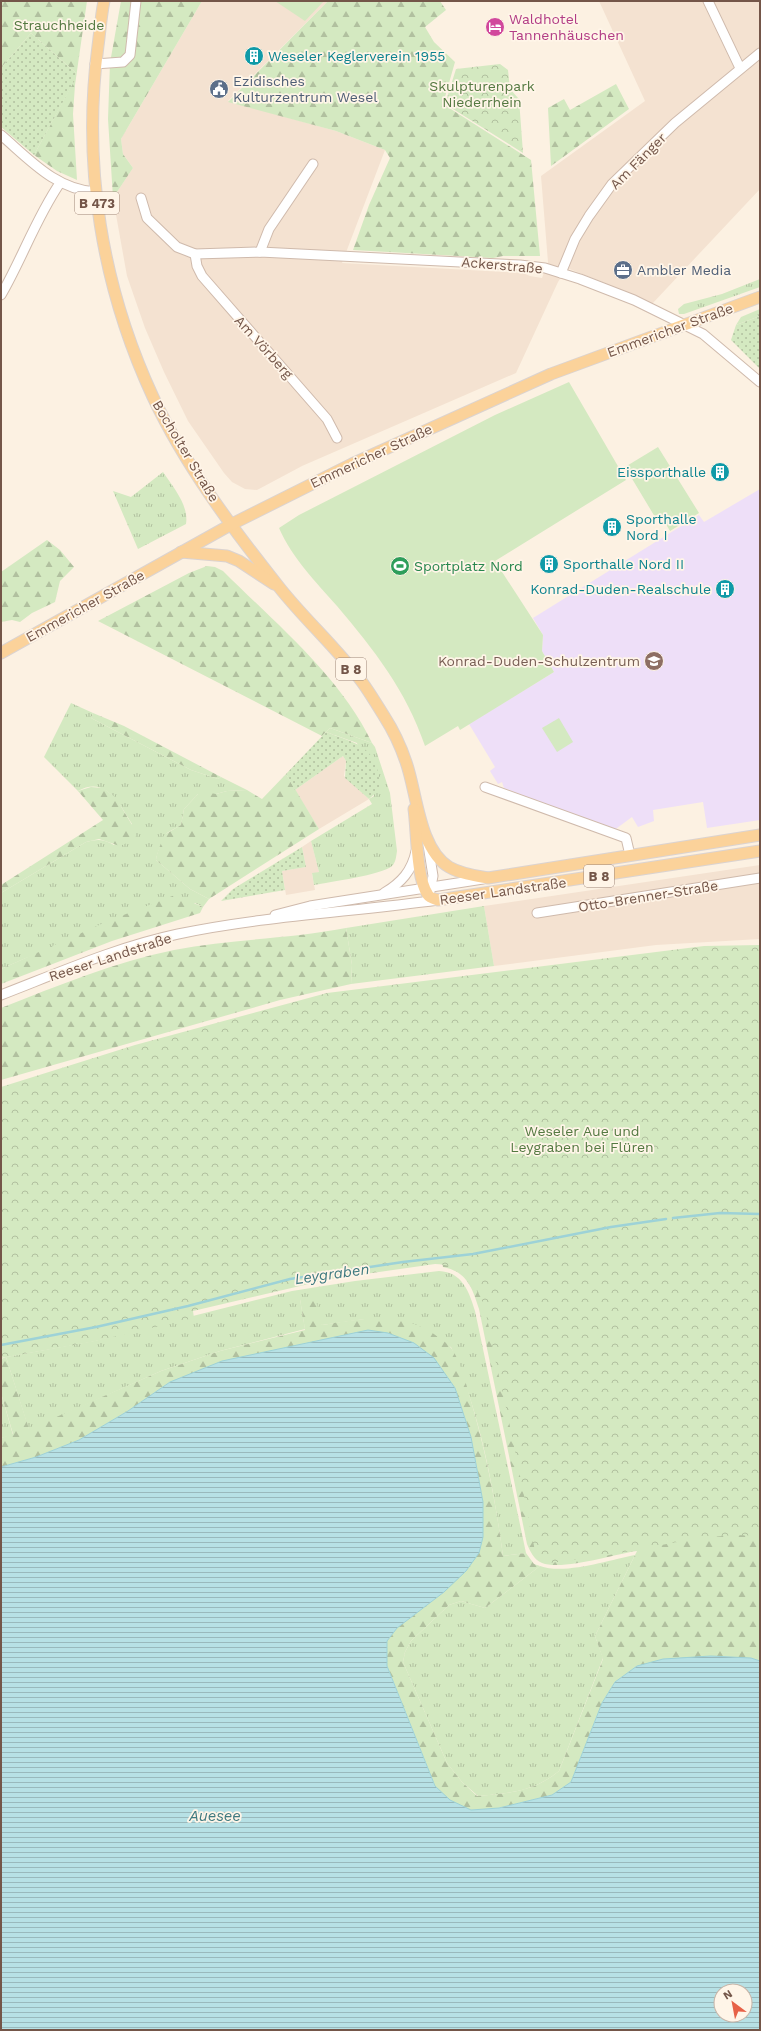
<svg xmlns="http://www.w3.org/2000/svg" width="761" height="2031" font-family="'Work Sans',sans-serif">
<style>
.residential{fill:#f4e2d1}
.education{fill:#eedff8}
.grass{fill:url(#grass-tufts)}
.forest{fill:url(#forest-firs)}
.park{fill:url(#park-crowns)}
.garden{fill:url(#garden-dots)}
.pitch{fill:#d4e9c1}
.water{fill:url(#water-rules);stroke:#9dd2d7;fill-rule:evenodd}
.lines{fill:none;stroke-linecap:round;stroke-linejoin:round}
.stream{stroke:#9dd2d7;stroke-width:2.5}
.minor-casing{stroke:#cfbaac;stroke-width:11}
.major-casing{stroke:#dbd3d0;stroke-width:13}
.minor{stroke:#fff;stroke-width:9}
.major{stroke:#fbd29a;stroke-width:11}
.labels{text-anchor:middle;stroke-width:3.5;stroke-linejoin:round;paint-order:stroke}
.shield{fill:#fff5e8;stroke:#9e8679;stroke-width:1}
.shield-label{font-size:13px;font-weight:bold;fill:#745649}
.hotel-label{font-size:14px;fill:#b23c85;stroke:#fff5e8;text-anchor:start}
.park-label{font-size:14px;fill:#547941;stroke:#fff5e8}
.culture-label{font-size:14px;fill:#0d838f;stroke:#fff5e8;text-anchor:start}
.service-label{font-size:14px;fill:#4e5e75;stroke:#fff5e8;text-anchor:start}
.street-label{font-size:14px;fill:#745649;stroke:#fff5e8}
.leisure-label{font-size:14px;fill:#27864d;stroke:#fff5e8;text-anchor:start}
.education-label{font-size:14px;fill:#785e54;stroke:#fff5e8;text-anchor:end}
.water-label{font-size:15px;font-style:italic;fill:#3f7a80;stroke:#fff5e8}
</style>
<defs>
<pattern id="grass-tufts" width="24" height="20" patternUnits="userSpaceOnUse"><rect width="24" height="20" fill="#d4e9c1"/><path d="M3 7l-1-3M5 7V3M7 7l1-3M15 17l-1-3M17 17v-4M19 17l1-3" fill="none" stroke="#b1c09f"/></pattern>
<pattern id="forest-firs" width="22" height="20" patternUnits="userSpaceOnUse"><rect width="22" height="20" fill="#d4e9c1"/><path d="M5 1l3.5 6h-7zM16 11l3.5 6h-7z" fill="#b1c09f"/></pattern>
<pattern id="park-crowns" width="20" height="18" patternUnits="userSpaceOnUse"><rect width="20" height="18" fill="#d4e9c1"/><path d="M2 6a3 3 0 1 1 6 0M12 15a3 3 0 1 1 6 0" fill="none" stroke="#b1c09f"/></pattern>
<pattern id="garden-dots" width="8" height="8" patternUnits="userSpaceOnUse"><rect width="8" height="8" fill="#d4e9c1"/><path d="M2 2h.1M6 6h.1" fill="none" stroke="#b1c09f" stroke-width="1.8" stroke-linecap="round"/></pattern>
<pattern id="water-rules" width="6" height="5" patternUnits="userSpaceOnUse"><rect width="6" height="5" fill="#b7e1e5"/><path d="M0 2.5h6" fill="none" stroke="#99b9bc"/></pattern>
</defs>
<rect width="100%" height="100%" fill="#fcf1e2"/>
<g class="residential">
<polygon points="202,1 328,1 228,101 336,131 385,150 342,263 523,273 530,276 542,278 548,262 541,176 645,101 599,1 760,1 760,189 652,304 600,281 567,268 558,282 516,373 302,466 257,490 245,489 232,482 224,473 188,421 164,372 145,328 127,276 113,198 133,168 123,154 121,139"/>
<polygon points="343,756 346,761 344,776 369,799 319,829 295,790"/>
<polygon points="311,841 319,872 312,874 315,890 286,895 282,871 306,867 302,847"/>
<polygon points="760,865 760,939 656,945 494,966 484,906"/>
</g>
<polygon class="education" points="760,489 760,820 707,828 703,802 653,810 654,821 638,827 632,817 613,831 504,788 502,782 498,784 490,771 495,767 469,724 554,672 542,651 543,635 533,618 699,515 704,522"/>
<g class="grass">
<polygon points="760,279 760,287 684,314 679,314 678,309 684,304 722,294"/>
<polygon points="760,309 760,316 736,325 741,317"/>
<path d="M163 472C173 487 189 505 186 524L138 549 113 491 131 497Z"/>
<path d="M71 703 93 713 91 718 191 770 218 779 221 777 247 790 227 791 216 794H198L184 809 181 825C177 828 171 830 167 833 164 836 156 856 156 860L190 889 209 899 203 907 195 903 26 958 1 969V893L86 842C97 839 104 839 114 845L132 824C120 805 106 775 78 791L44 757Z"/>
<path d="M330 728 372 743 375 747 390 793 397 851C396 857 396 862 392 866 382 875 329 882 314 885L312 873 319 872 311 841 372 804 369 799 374 796 357 743 326 732Z"/>
<polygon points="484,906 494,966 351,984 352,965 346,928"/>
<path d="M439 1271C462 1272 469 1291 475 1311L526 1553 503 1556C493 1484 480 1414 451 1347L365 1319 322 1325 300 1299 305 1329 220 1351 161 1371 29 1430 6 1357 94 1341 292 1291 355 1281Z"/>
<polygon points="1,1393 13,1435 1,1438"/>
<path d="M635 1555 595 1636 603 1658 559 1771C533 1792 510 1793 478 1796L462 1782 447 1763 403 1662 405 1652 411 1641 449 1605 461 1601 485 1608 540 1566C565 1575 609 1560 635 1555Z"/>
</g>
<g class="forest">
<polygon points="1,1 87,1 75,85 73,114 77,180 57,171 34,155 75,79 76,73 31,33 1,68"/>
<polygon points="121,1 202,1 121,139 123,154 133,168 113,198 108,119 110,63"/>
<polygon points="328,1 440,1 446,10 425,27 434,42 455,62 443,104 531,160 540,256 503,256 493,258 353,250 369,205 390,158 385,150 336,131 228,102"/>
<polygon points="616,84 629,109 551,166 548,108 564,99 570,110"/>
<polygon points="47,540 60,550 74,567 60,581 55,602 32,613 20,622 12,620 1,622 1,572"/>
<path d="M207 566 215 567 223 571C274 622 341 677 372 743L330 728 322 736 98 621 189 573Z"/>
<polygon points="93,713 124,726 221,777 218,779 191,770 91,718"/>
<path d="M286 774 319 829 209 899 190 889 156 860C156 855 162 841 164 835L181 825 184 809 198 794 205 792 216 794 227 791 247 790 262 799Z"/>
<polygon points="91,787 103,788 116,798 135,830 136,836 133,840 120,846 99,839 86,842 1,893 1,885 103,820 78,791"/>
<polygon points="175,895 203,907 200,913 112,941 1,984 1,969 108,921"/>
<path d="M346 928 352 965 351 984 280 1000 1 1080V1008C57 986 115 962 174 950 231 939 289 939 346 928Z"/>
<path d="M760 1117V1661L751 1658 711 1656 637 1666 615 1682 602 1703 571 1782 552 1795 499 1808 471 1810 450 1801 435 1786 387 1666 385 1654 387 1641 397 1628 444 1592 483 1502 471 1437 455 1388 170 1382 128 1411 79 1440 36 1457 1 1467V1438L13 1434 1 1393V1359L6 1357 29 1429 161 1371 220 1351 305 1330 300 1299 315 1297 322 1325C354 1320 393 1312 423 1328 430 1331 447 1342 451 1348 460 1359 467 1387 471 1401 486 1452 496 1503 503 1556L526 1553 534 1564 540 1566 485 1608 461 1601 449 1605 411 1641 405 1652 403 1662 447 1763 462 1782 477 1796C510 1793 533 1792 559 1771L603 1659 595 1636 637 1551C615 1554 562 1571 542 1563 534 1560 530 1551 527 1544L479 1309C472 1287 467 1272 443 1267L442 1261Z"/>
</g>
<g class="park">
<polygon points="500,64 508,70 510,89 519,99 523,153 445,104 456,69"/>
<path d="M760 945V1536L736 1535 698 1538 604 1556 550 1563 536 1556C523 1492 511 1427 496 1363 492 1346 487 1311 481 1298 469 1275 460 1265 435 1264L330 1279 193 1311 194 1318 91 1342 1 1358V1087L135 1045 327 993 704 946Z"/>
</g>
<g class="garden">
<polygon points="31,33 76,73 76,78 34,155 1,127 1,68"/>
<polygon points="760,316 760,369 731,340 736,325"/>
<path d="M326 732C361 745 378 747 380 789L369 799 345 778 346 761 343 756 295 790 286 774Z"/>
<polygon points="302,847 306,867 282,871 285,890 221,901 233,889"/>
</g>
<g class="pitch">
<polygon points="275,1 324,1 305,21"/>
<path d="M569 382 626 480 495 561 543 635 542 651 554 672 460 730 458 726 425 746C406 690 374 650 337 606 316 582 292 558 279 528L299 515 495 415Z"/>
<polygon points="658,447 699,513 670,531 660,514 655,517 625,467"/>
<polygon points="559,718 573,742 557,752 542,728"/>
</g>
<path class="water" d="M368 1330 388 1333 414 1343 434 1358 455 1388 471 1437 483 1502V1537L479 1553 466 1571 444 1592 397 1628 387 1641V1666L435 1786 450 1800 471 1810 499 1808 552 1795 571 1782 602 1703 615 1682 637 1666 663 1659 711 1656 751 1658 760 1661V2030H1V1467L36 1457 79 1440 128 1411 170 1382 222 1361ZM721 1991H745V2015H721Z"/>
<g class="lines">
<g class="stream">
<polyline points="673,1218 720,1213 760,1214"/>
<polyline points="1,1345 96,1327 188,1306 290,1279 403,1262 473,1254 611,1227 666,1219"/>
</g>
<g class="minor-casing">
<g id="minor">
<polyline points="708,1 740,68"/>
<polyline points="95,64 123,62 130,55 136,1"/>
<path d="M1 135C29 159 56 190 96 192"/>
<polyline points="141,198 147,218 177,247 195,254 260,252 520,265 545,268 580,279 634,300 703,334 760,382"/>
<polyline points="260,252 269,229 313,164"/>
<polyline points="195,254 197,266 202,276 327,419 337,438"/>
<polyline points="561,273 575,239 589,216 612,184 675,123 760,53"/>
<path d="M1 295C22 259 36 218 60 183"/>
<polyline points="485,787 626,838 630,855"/>
<polyline points="428,845 433,876 430,891"/>
<path d="M384 893C401 883 412 871 416 851"/>
<polyline points="537,913 760,878"/>
<polyline points="275,915 310,906 483,879"/>
<path d="M1 995C58 973 117 947 178 934 264 916 352 912 438 900"/>
</g>
</g>
<g class="major-casing">
<g id="major">
<path d="M104 1C101 16 100 31 98 46 82 166 102 287 153 397 185 465 232 528 279 587 305 620 337 648 362 682 370 693 377 705 384 716 393 730 401 747 406 762 417 793 419 849 449 867 461 874 476 876 488 878L760 835"/>
<polyline points="181,552 227,556 239,561 274,584"/>
<polyline points="1,653 232,524 352,464 551,374 760,297"/>
<path d="M414 809C417 830 416 878 428 895 430 898 435 899 438 900L760 851"/>
</g>
</g>
<use href="#minor" class="minor"/>
<use href="#major" class="major"/>
</g>
<defs>
<g id="hotel-disc" transform="scale(1)"><circle r="9.5" fill="#d1479c" stroke="#fff5e8"/><path d="M-6-4.5h1.5V1H6V5H4.5V3h-9V5H-6ZM-4 0a1.8 1.8 0 1 1 3.6 0ZM.5 0V-2.5h3Q6-2.5 6 0Z" fill="#fff"/></g>
<g id="building-disc" transform="scale(1)"><circle r="9.5" fill="#0f9aa8" stroke="#fff5e8"/><path d="M-4-6H4V6H1V3H-1V6H-4ZM-2.5-4.3h1.7v1.8h-1.7ZM.8-4.3h1.7v1.8H.8ZM-2.5-1h1.7V.8h-1.7ZM.8-1h1.7V.8H.8Z" fill="#fff"/></g>
<g id="civic-disc" transform="scale(1)"><circle r="9.5" fill="#5c6f8a" stroke="#fff5e8"/><path d="M-.6-6.5H3V-4.5H.6V-3L4-1V1h2V6H-6V1h2V-1L-.6-3ZM-1.2 2.5V6h2.4V2.5Z" fill="#fff"/></g>
<g id="office-disc" transform="scale(1)"><circle r="9.5" fill="#5c6f8a" stroke="#fff5e8"/><path d="M-6-3h4V-5.5h4V-3h4V5H-6ZM-1-4.5V-3h2v-1.5ZM-6 0V1H6V0Z" fill="#fff"/></g>
<g id="stadium-disc" transform="scale(1)"><circle r="9.5" fill="#2e9e5b" stroke="#fff5e8"/><path d="M0-5a6.5 5 0 1 0 0 10a6.5 5 0 1 0 0-10ZM-3.5-1.8h7v3.6h-7Z" fill="#fff"/></g>
<g id="school-disc" transform="scale(1)"><circle r="9.5" fill="#8d6e63" stroke="#fff5e8"/><path d="M0-5L7-2L0 1L-7-2ZM-4 1L0 2.5L4 1V4Q0 6-4 4Z" fill="#fff"/></g>
</defs>
<g fill-rule="evenodd">
<use href="#hotel-disc" x="495" y="27"/>
<use href="#building-disc" x="254" y="56"/>
<use href="#civic-disc" x="219" y="89"/>
<use href="#office-disc" x="623" y="270"/>
<use href="#building-disc" x="720" y="472"/>
<use href="#building-disc" x="612" y="527"/>
<use href="#building-disc" x="549" y="564"/>
<use href="#stadium-disc" x="400" y="566"/>
<use href="#building-disc" x="725" y="589"/>
<use href="#school-disc" x="654" y="661"/>
</g>
<g class="labels">
<g class="shield">
<rect x="75" y="192" width="44" height="22" rx="3"/>
<rect x="336" y="658" width="30" height="22" rx="3"/>
<rect x="584" y="865" width="30" height="22" rx="3"/>
</g>
<g class="shield-label">
<text x="97" y="208">B 473</text>
<text x="351" y="674">B 8</text>
<text x="599" y="881">B 8</text>
</g>
<g class="hotel-label">
<text x="509" y="24">Waldhotel<tspan x="509" dy="16">Tannenhäuschen</tspan></text>
</g>
<g class="park-label">
<text x="59" y="30">Strauchheide</text>
<text x="482" y="91">Skulpturenpark<tspan x="482" dy="16">Niederrhein</tspan></text>
<text x="582" y="1136">Weseler Aue und<tspan x="582" dy="16">Leygraben bei Flüren</tspan></text>
</g>
<g class="culture-label">
<text x="268" y="61">Weseler Keglerverein 1955</text>
<text x="706" y="477" text-anchor="end">Eissporthalle</text>
<text x="626" y="524">Sporthalle<tspan x="626" dy="16">Nord I</tspan></text>
<text x="563" y="569">Sporthalle Nord II</text>
<text x="711" y="594" text-anchor="end">Konrad-Duden-Realschule</text>
</g>
<g class="service-label">
<text x="233" y="86">Ezidisches<tspan x="233" dy="16">Kulturzentrum Wesel</tspan></text>
<text x="637" y="275">Ambler Media</text>
</g>
<g class="street-label">
<text transform="translate(638 161) rotate(-45)" y="5">Am Fänger</text>
<text transform="translate(502 265) rotate(5)" y="5">Ackerstraße</text>
<text transform="translate(670 330) rotate(-20)" y="5">Emmericher Straße</text>
<text transform="translate(264 347) rotate(48)" y="5">Am Vörberg</text>
<text transform="translate(186 451) rotate(59)" y="5">Bocholter Straße</text>
<text transform="translate(371 456) rotate(-25)" y="5">Emmericher Straße</text>
<text transform="translate(85 606) rotate(-29)" y="5">Emmericher Straße</text>
<text transform="translate(503 891) rotate(-8)" y="5">Reeser Landstraße</text>
<text transform="translate(648 896) rotate(-9)" y="5">Otto-Brenner-Straße</text>
<text transform="translate(110 957) rotate(-18)" y="5">Reeser Landstraße</text>
</g>
<g class="leisure-label">
<text x="414" y="571">Sportplatz Nord</text>
</g>
<g class="education-label">
<text x="640" y="666">Konrad-Duden-Schulzentrum</text>
</g>
<g class="water-label">
<text transform="translate(332 1274) rotate(-8)" y="5">Leygraben</text>
<text x="215" y="1821">Auesee</text>
</g>
</g>
<rect width="761" height="2031" fill="none" stroke="#745649" stroke-width="4"/>
<g transform="translate(733 2003) rotate(328)"><circle r="19" fill="#fff5e8" stroke="#c7b5a8"/>
<path d="M0-3L7 15L0 10L-7 15Z" fill="#e76147"/>
<text y="-6" font-size="11" font-weight="bold" text-anchor="middle" fill="#745649">N</text>
</g>
</svg>
